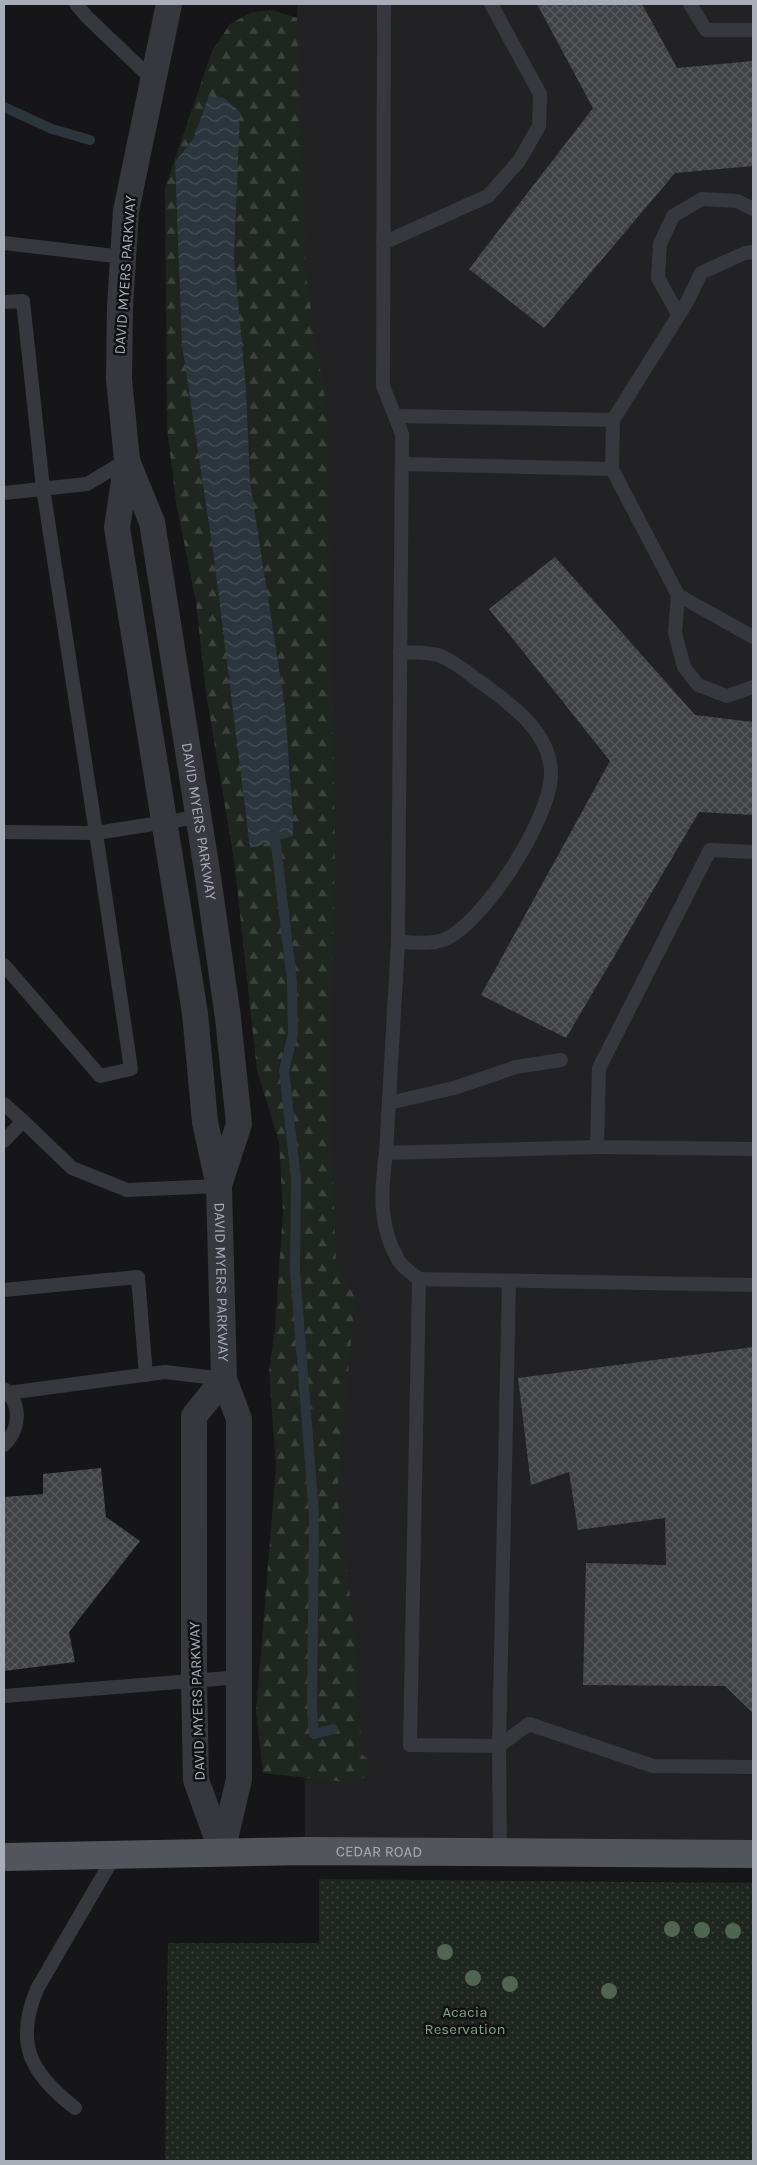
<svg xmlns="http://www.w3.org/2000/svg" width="757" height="2165" font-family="Karla,sans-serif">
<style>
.built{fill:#222225}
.forest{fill:url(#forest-firs)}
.park{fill:url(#park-dots)}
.water{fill:url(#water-waves)}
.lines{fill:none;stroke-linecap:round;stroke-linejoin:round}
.stream{stroke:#2c353c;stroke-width:10}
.building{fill:url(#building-cross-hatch)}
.service{stroke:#37383d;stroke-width:14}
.minor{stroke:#37383d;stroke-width:26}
.primary{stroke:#53555c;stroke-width:28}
.tree{fill:#506452}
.labels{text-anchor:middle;stroke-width:5;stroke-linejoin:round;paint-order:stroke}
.street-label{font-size:15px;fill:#a8adb8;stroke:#111113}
.park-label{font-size:15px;fill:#7fa381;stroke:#111113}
</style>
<defs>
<pattern id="forest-firs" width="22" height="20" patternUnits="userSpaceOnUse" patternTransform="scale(1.25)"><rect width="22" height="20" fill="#1e261f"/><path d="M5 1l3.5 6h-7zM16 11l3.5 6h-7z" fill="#3c433d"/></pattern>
<pattern id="park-dots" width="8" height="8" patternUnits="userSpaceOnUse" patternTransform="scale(1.25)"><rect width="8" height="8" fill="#1e261f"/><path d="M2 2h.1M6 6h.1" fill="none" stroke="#3c433d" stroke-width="1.8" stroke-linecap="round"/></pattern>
<pattern id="water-waves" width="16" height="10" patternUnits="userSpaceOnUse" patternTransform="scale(1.25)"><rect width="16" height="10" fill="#2c353c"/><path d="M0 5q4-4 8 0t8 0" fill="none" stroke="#485056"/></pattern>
<pattern id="building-cross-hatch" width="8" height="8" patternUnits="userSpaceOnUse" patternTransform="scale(1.25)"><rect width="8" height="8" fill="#404145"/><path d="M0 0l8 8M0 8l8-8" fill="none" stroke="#595a5e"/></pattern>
</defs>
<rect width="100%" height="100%" fill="#161618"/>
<polygon class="built" points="297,4 753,4 753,1854 305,1851"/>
<polygon class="forest" points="272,10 297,18 306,276 327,415 335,844 330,1092 336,1267 355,1297 337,1494 354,1630 362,1755 371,1761 366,1777 353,1783 263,1773 256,1712 276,1467 269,1372 275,1328 283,1211 279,1142 257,1070 234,860 206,693 196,602 176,502 167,428 165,188 212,51 230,24 252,12"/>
<polygon class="park" points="319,1879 753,1883 753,2161 165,2161 168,1943 319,1943"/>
<polygon class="water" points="209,95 224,98 240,112 234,257 246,389 250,482 285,707 293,820 293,836 250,848 214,558 182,344 175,162 194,138"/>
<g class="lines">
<g class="stream">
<polyline points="4,107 52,129 90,140"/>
<polyline points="274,828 292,982 293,1034 284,1070 296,1179 295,1271 314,1515 312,1710 314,1734 333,1729"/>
</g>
</g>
<g class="building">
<polygon points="537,4 642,4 677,68 753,61 753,166 675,173 544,328 469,269 593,108"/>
<polygon points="555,557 695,715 753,722 753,815 699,812 566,1038 481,995 610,761 489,609"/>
<polygon points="753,1347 753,1713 725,1686 583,1685 586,1563 666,1565 665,1518 578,1530 569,1472 531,1485 518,1378"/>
<polygon points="101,1468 106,1517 140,1541 69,1632 75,1662 4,1671 4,1497 43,1494 43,1474"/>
</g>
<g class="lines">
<g class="service">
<polyline points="76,4 87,17 153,80"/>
<polyline points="384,4 383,386 402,434 398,942 386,1153 597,1147"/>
<polyline points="690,4 706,30 753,30"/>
<polyline points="4,243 123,257"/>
<polyline points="383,243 488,196 519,161 539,126 540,94 491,4"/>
<polyline points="753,252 745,253 701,273 687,302 613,420 612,469 678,595 753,637"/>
<polyline points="4,302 23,301 43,488 96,833 198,817"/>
<polyline points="678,314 658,278 660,244 673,216 702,199 737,201 753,209"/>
<polyline points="395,416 613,420"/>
<polyline points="402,464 612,469"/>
<polyline points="4,493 87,484 127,460"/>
<polyline points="678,595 675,633 684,667 698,685 727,696 753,687"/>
<polyline points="4,832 96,833 131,1069 100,1076 4,965"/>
<polyline points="753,852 710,850 599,1068 597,1147 753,1149"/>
<path d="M398 942C413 942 429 945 443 940 484 924 552 816 551 773 551 731 507 701 476 679 464 670 452 660 438 655 426 652 412 653 400 652"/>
<polyline points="389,1103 454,1088 516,1067 561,1060"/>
<polyline points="4,1104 23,1121 4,1141"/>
<polyline points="23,1121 72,1168 127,1190 219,1186"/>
<path d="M386 1153C381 1190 378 1227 399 1261 403 1268 413 1274 419 1279"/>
<polyline points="4,1290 138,1277 146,1375"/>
<path d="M4 1389C22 1404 20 1429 4 1445"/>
<polyline points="8,1393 165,1372 224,1379"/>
<polyline points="4,1696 241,1677"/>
<polyline points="499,1746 509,1281"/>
<polyline points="499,1746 529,1724 653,1766 753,1767"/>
<polyline points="500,1852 499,1746 410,1745 419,1279 753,1285"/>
<path d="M75 2108C31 2073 14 2045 37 1989L115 1855"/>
</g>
<g class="minor">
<path id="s1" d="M169 4 126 211 120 307 119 379 127 460 117 528 195 1013 205 1122 219 1186 224 1379 239 1419V1779L222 1852"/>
<path id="s2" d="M127 461 152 522 209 884 228 1018 239 1124 219 1185"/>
<polyline points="222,1852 196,1780 194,1681 194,1416 224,1379"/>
</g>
<path class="primary" id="s3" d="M4 1857 305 1851 753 1854"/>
</g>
<g class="tree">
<circle cx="672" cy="1929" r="8"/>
<circle cx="702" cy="1930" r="8"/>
<circle cx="733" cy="1931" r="8"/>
<circle cx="445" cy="1952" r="8"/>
<circle cx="473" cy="1978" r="8"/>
<circle cx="510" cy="1984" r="8"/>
<circle cx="609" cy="1991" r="8"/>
</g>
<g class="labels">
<g class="street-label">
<text transform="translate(125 275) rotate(-86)" y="5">DAVID MYERS PARKWAY</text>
<text dy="5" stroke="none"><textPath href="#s2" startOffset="369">DAVID MYERS PARKWAY</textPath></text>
<text dy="5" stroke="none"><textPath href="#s1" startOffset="1292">DAVID MYERS PARKWAY</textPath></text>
<text transform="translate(197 1701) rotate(-92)" y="5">DAVID MYERS PARKWAY</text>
<text dy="5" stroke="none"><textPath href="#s3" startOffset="375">CEDAR ROAD</textPath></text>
</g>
<g class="park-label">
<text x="465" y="2017">Acacia<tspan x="465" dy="17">Reservation</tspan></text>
</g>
</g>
<rect width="757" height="2165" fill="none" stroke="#a8adb8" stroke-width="10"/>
</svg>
